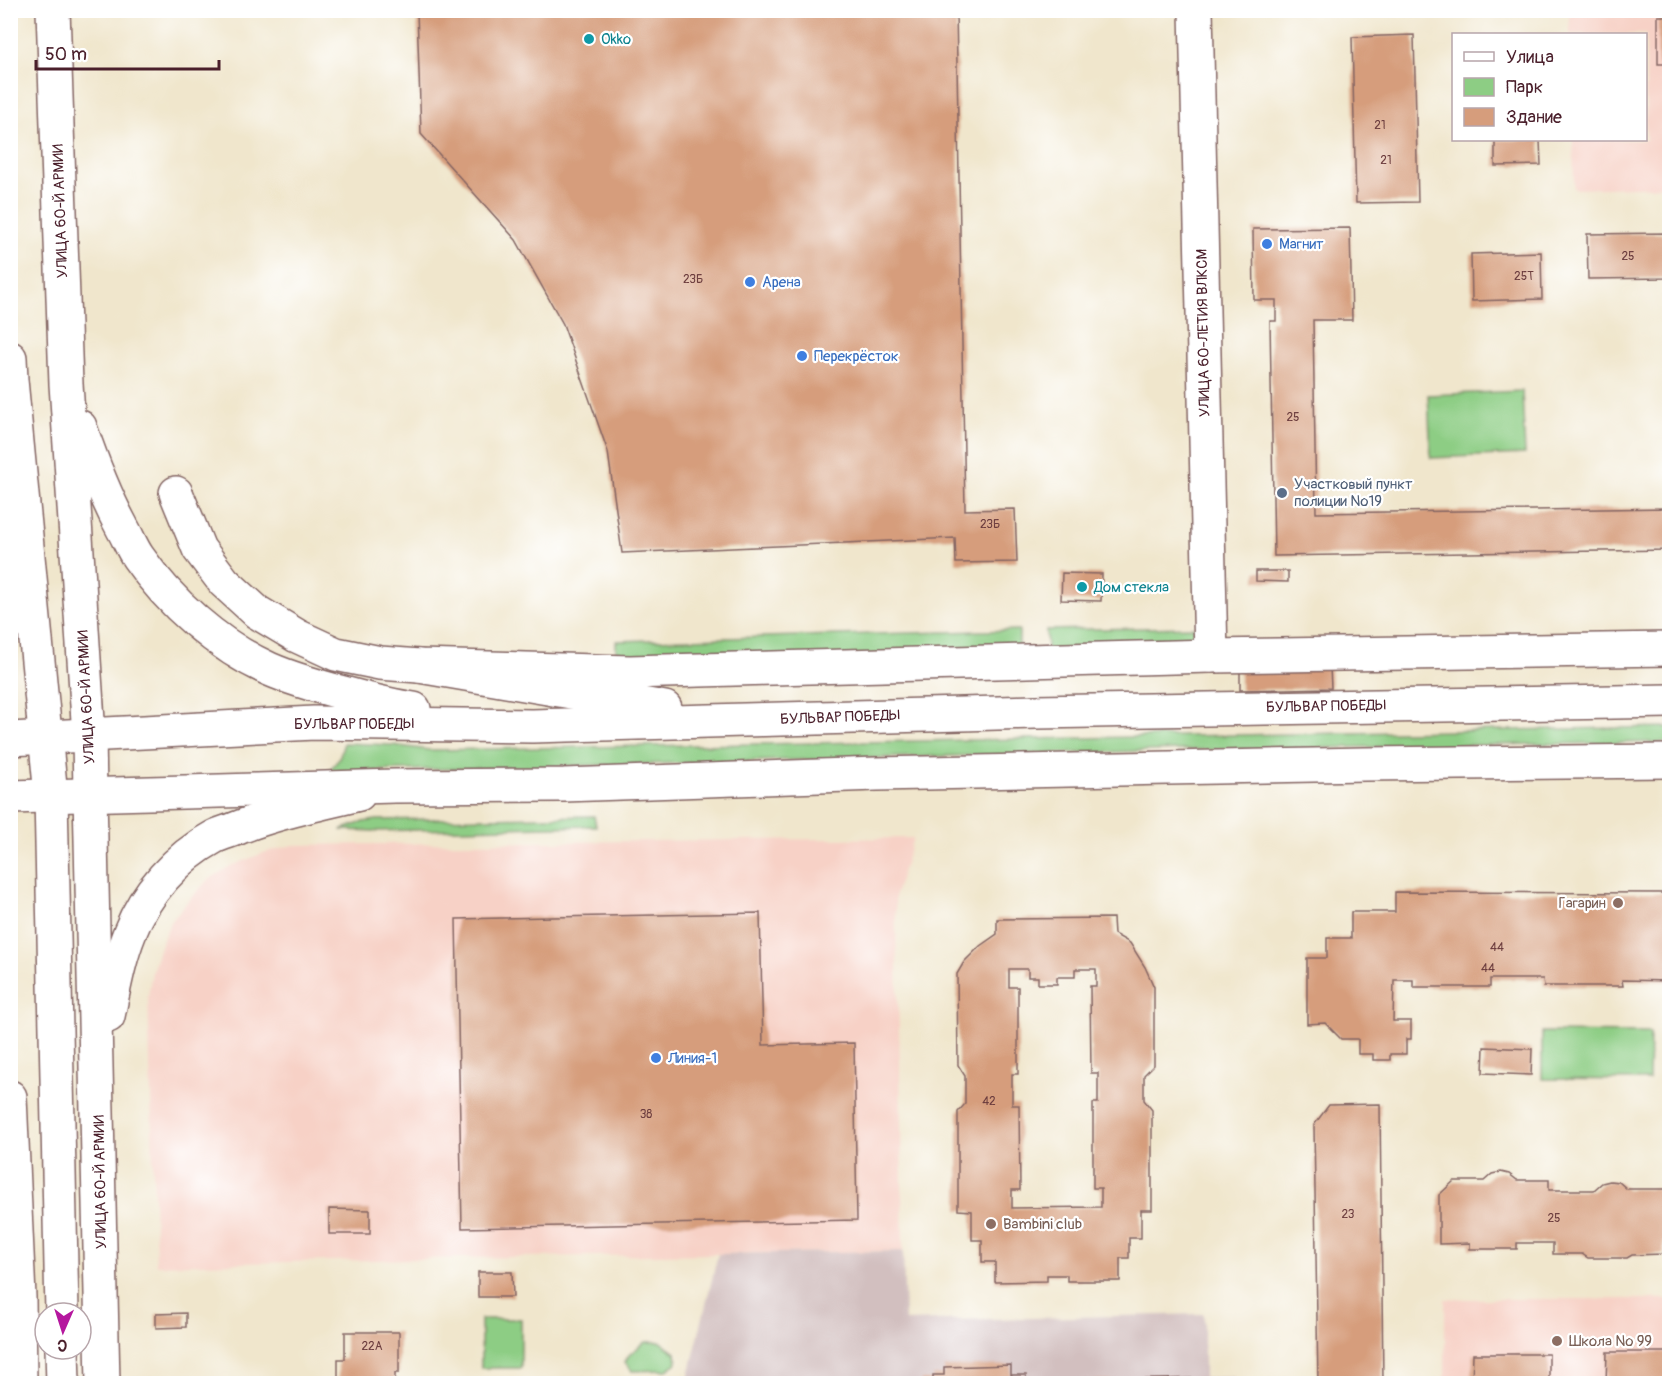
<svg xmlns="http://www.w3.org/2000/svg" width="1680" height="1394" font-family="Pangolin,sans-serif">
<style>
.built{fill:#f7d1c6}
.industrial{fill:#d2bfbf}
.green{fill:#8dcd84;stroke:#6c7658;stroke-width:1.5}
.building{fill:#d69d7c;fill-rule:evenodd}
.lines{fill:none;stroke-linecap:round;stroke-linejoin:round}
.minor-casing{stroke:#846563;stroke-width:36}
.major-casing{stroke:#846563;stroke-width:36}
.minor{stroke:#fff;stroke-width:33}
.major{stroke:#fff;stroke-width:33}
.culture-dot{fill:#0f9aa8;stroke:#fff;stroke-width:2}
.shop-dot{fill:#3f7fe0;stroke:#fff;stroke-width:2}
.service-dot{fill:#5c6f8a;stroke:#fff;stroke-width:2}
.education-dot{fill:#8d6e63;stroke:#fff;stroke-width:2}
.labels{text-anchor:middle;stroke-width:4.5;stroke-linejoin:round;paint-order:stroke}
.number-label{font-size:12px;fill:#6d3e3f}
.culture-label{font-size:15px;fill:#0d838f;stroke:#fff;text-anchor:start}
.street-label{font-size:15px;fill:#4a1f2b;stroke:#fff}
.shop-label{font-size:15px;fill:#366cbe;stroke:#fff;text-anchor:start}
.service-label{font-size:15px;fill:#4e5e75;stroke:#fff;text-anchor:start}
.education-label{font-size:15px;fill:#785e54;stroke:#fff;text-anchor:start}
</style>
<rect width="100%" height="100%" fill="#fff"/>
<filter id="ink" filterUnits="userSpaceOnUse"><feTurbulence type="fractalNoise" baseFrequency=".0167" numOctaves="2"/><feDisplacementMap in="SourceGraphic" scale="12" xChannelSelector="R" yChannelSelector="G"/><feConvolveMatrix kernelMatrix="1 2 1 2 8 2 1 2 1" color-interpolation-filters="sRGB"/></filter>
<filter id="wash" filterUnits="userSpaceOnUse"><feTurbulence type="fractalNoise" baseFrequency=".008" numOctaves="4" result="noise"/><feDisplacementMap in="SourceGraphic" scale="24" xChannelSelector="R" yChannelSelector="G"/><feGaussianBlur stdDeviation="1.35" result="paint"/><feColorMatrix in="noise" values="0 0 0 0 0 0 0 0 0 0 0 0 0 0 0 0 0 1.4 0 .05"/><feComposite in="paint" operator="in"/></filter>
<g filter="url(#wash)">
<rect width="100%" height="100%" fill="#f0e6cc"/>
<g class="built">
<polygon points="1569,11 1669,11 1669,186 1574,189 1573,140 1646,140 1646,34 1570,34"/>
<polygon points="913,838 895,895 900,1063 903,1251 462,1258 156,1265 148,996 152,972 160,946 170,923 187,902 207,881 229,867 263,853 293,845"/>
<polygon points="1445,1299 1669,1299 1669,1383 1445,1384"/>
</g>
<polygon class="industrial" points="903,1251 905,1321 1204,1314 1204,1378 1234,1377 1234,1383 687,1384 718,1254"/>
<g class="green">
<polygon points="1522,391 1525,454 1431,458 1428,395"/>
<polygon points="1194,627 1194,647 1047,650 1046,630"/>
<polygon points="1019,630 1019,652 616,661 616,641"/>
<polygon points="1670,727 1669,742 1186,750 328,772 339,759 344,743 393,745 429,750"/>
<polygon points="594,816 596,826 374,831 341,830 363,822 377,820"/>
<polygon points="1542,1032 1650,1033 1649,1080 1542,1079"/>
<rect x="481" y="1319" width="40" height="49"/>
<polygon points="645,1342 660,1342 676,1353 677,1363 667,1370 632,1371 625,1362 629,1355"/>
</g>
<g id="blocks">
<g class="building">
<polygon points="417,10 956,10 965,510 1015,509 1017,562 956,563 955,538 622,553 608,452 563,324 516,240 421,134"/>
<rect x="1658" y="16" width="12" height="48"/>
<polygon points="1414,35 1418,202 1356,203 1352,37"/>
<polygon points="1495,140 1540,140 1541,165 1495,166"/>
<polygon points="1350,228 1352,320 1313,320 1316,513 1670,508 1670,550 1274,556 1270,321 1276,321 1276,300 1254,300 1253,229"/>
<polygon points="1670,233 1670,278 1588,279 1587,234"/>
<polygon points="1541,252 1542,299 1472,301 1471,254"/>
<polygon points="1256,571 1288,571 1288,582 1256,581"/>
<polygon points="1062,573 1102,574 1101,601 1061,600"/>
<polygon points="1330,667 1331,688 1240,690 1240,669"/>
<polygon points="1395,892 1670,893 1670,981 1622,980 1623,986 1544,986 1543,979 1490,979 1490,987 1413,987 1413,980 1394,980 1393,1021 1411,1021 1411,1039 1406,1039 1406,1054 1390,1054 1390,1060 1373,1060 1373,1054 1358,1054 1358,1039 1341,1039 1325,1023 1307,1024 1307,958 1327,958 1327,938 1351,938 1351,912 1395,912"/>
<polygon points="760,913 763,1045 854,1043 857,1220 462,1228 456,919"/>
<path d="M1113 918 1114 934 1130 943 1145 967 1154 987V1065L1144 1075V1100L1152 1110V1210H1141V1238H1129V1258H1120V1281H1067V1275H1047V1281L995 1282V1262H982V1240H972V1211L958 1210V1112L965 1104V1076L958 1065 957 974 964 962 980 946 997 934V919ZM1009 969H1028V977H1038V984H1057V977H1075V969H1096V986H1090L1091 1073H1098V1103H1093V1188H1101V1207L1012 1208V1190H1020L1019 1105H1012V1074H1018V987H1009Z"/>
<polygon points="1484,1047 1532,1049 1531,1075 1483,1073"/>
<polygon points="1380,1104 1383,1384 1318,1384 1314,1125 1329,1105"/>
<polygon points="1501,1172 1509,1174 1517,1180 1549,1180 1549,1190 1594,1190 1602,1183 1610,1181 1619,1182 1627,1189 1667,1189 1667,1180 1670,1180 1670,1242 1664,1242 1664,1254 1632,1255 1627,1258 1588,1258 1582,1254 1553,1254 1553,1243 1517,1243 1517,1249 1470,1249 1470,1243 1439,1244 1439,1195 1454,1181 1484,1181 1492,1174"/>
<polygon points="329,1209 370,1210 370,1234 329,1234"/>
<polygon points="478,1272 512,1272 513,1297 478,1297"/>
<polygon points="186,1313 186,1327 156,1328 156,1314"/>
<polygon points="345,1332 399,1332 399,1373 395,1373 395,1384 338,1384 338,1359 345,1359"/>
<polygon points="1607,1352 1670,1352 1670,1384 1606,1384"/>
<polygon points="1473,1354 1549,1354 1549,1384 1472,1384"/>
<polygon points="1011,1365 1011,1375 1026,1375 1026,1384 921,1384 921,1380 933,1380 933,1375 944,1375 944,1367"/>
<polygon points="1203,1378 1204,1384 1029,1384 1029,1382"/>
</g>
</g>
</g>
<g filter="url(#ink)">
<use href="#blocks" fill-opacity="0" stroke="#846563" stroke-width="1.5"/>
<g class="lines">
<g class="minor-casing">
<g id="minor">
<polyline points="1196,10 1211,656"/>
<polyline points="176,493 199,549 224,582 257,612 297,636 336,654 380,663 419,666 630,672 1211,656 1670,649"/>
<polyline points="90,794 103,1384"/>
<polyline points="51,796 62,1313"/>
<path d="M108 1016C114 988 119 959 130 932 145 893 177 857 214 837 222 833 231 831 240 827 278 812 319 804 359 794"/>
<polyline points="10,1097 19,1297 20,1384"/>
<polyline points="62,1349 63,1384"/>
</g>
</g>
<g class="major-casing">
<g id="major">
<polyline points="53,10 66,384 89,736 90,794"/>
<polyline points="10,358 11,380 51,796"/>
<path d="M80 427C92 462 105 496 123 529 128 538 132 548 138 557 169 602 218 646 269 669 294 680 320 687 347 694 369 700 391 706 414 709"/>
<polyline points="419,666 665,708"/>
<polyline points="10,739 314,723 532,726 1036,712 1670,701"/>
<polyline points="10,797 395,786 564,785 877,774 1365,764 1670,761"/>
</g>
</g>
<use href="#minor" class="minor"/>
<use href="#major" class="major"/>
</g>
</g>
<g class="culture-dot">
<circle cx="589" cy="39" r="6"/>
<circle cx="1082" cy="587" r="6"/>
</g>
<g class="shop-dot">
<circle cx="1267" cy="244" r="6"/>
<circle cx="750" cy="282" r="6"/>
<circle cx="802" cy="356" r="6"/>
<circle cx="656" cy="1058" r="6"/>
</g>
<circle class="service-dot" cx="1282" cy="493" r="6"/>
<g class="education-dot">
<circle cx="1618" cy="903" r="6"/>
<circle cx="991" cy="1224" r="6"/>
<circle cx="1557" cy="1341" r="6"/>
</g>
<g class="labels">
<g class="number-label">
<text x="1380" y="129">21</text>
<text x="1386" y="164">21</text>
<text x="1628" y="260">25</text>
<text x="1524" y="280">25Т</text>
<text x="693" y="283">23Б</text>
<text x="1293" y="421">25</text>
<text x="990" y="528">23Б</text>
<text x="1497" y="951">44</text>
<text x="1488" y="972">44</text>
<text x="989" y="1105">42</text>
<text x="646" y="1118">38</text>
<text x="1348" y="1218">23</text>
<text x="1554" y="1222">25</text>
<text x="372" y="1350">22А</text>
</g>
<g class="culture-label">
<text x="601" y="44">Okko</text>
<text x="1094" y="592">Дом стекла</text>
</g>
<g class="street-label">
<text transform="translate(60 211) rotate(-92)" y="5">УЛИЦА 60-Й АРМИИ</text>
<text transform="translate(1203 333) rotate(-91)" y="5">УЛИЦА 60-ЛЕТИЯ ВЛКСМ</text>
<text transform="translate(86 697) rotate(-93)" y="5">УЛИЦА 60-Й АРМИИ</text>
<text transform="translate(1326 706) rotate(-1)" y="5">БУЛЬВАР ПОБЕДЫ</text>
<text transform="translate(840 717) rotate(-2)" y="5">БУЛЬВАР ПОБЕДЫ</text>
<text x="354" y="729">БУЛЬВАР ПОБЕДЫ</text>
<text transform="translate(100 1182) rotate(-91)" y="5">УЛИЦА 60-Й АРМИИ</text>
</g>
<g class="shop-label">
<text x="1279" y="249">Магнит</text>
<text x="762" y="287">Арена</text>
<text x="814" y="361">Перекрёсток</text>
<text x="668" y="1063">Линия-1</text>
</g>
<g class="service-label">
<text x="1294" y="489">Участковый пункт<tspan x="1294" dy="17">полиции №19</tspan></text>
</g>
<g class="education-label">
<text x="1606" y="908" text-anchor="end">Гагарин</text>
<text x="1003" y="1229">Bambini club</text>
<text x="1569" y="1346">Школа № 99</text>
</g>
</g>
<rect width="1680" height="1394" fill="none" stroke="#fff" stroke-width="36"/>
<rect x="1452" y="33" width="195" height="108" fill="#ffffff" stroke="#b7a5aa" stroke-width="1.5"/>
<rect x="1464" y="52" width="30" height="9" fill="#ffffff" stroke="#b7a5aa" stroke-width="1.5"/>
<text x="1506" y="63" font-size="18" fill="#4a1f2b">Улица</text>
<rect x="1464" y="78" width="30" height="18" fill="#8dcd84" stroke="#b7a5aa" stroke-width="1.5"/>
<text x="1506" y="93" font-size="18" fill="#4a1f2b">Парк</text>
<rect x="1464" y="108" width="30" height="18" fill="#d69d7c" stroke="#b7a5aa" stroke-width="1.5"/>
<text x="1506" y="123" font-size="18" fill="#4a1f2b">Здание</text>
<g transform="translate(63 1331) rotate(183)"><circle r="28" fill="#ffffff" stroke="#b7a5aa" stroke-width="1.5"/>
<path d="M0-4.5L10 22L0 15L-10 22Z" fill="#b5179e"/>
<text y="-9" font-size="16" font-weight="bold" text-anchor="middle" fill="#4a1f2b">С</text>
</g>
<path d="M36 60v9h183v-9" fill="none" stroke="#4a1f2b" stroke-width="3"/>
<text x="45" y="60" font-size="18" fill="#4a1f2b" stroke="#ffffff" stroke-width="4.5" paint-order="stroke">50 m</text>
</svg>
